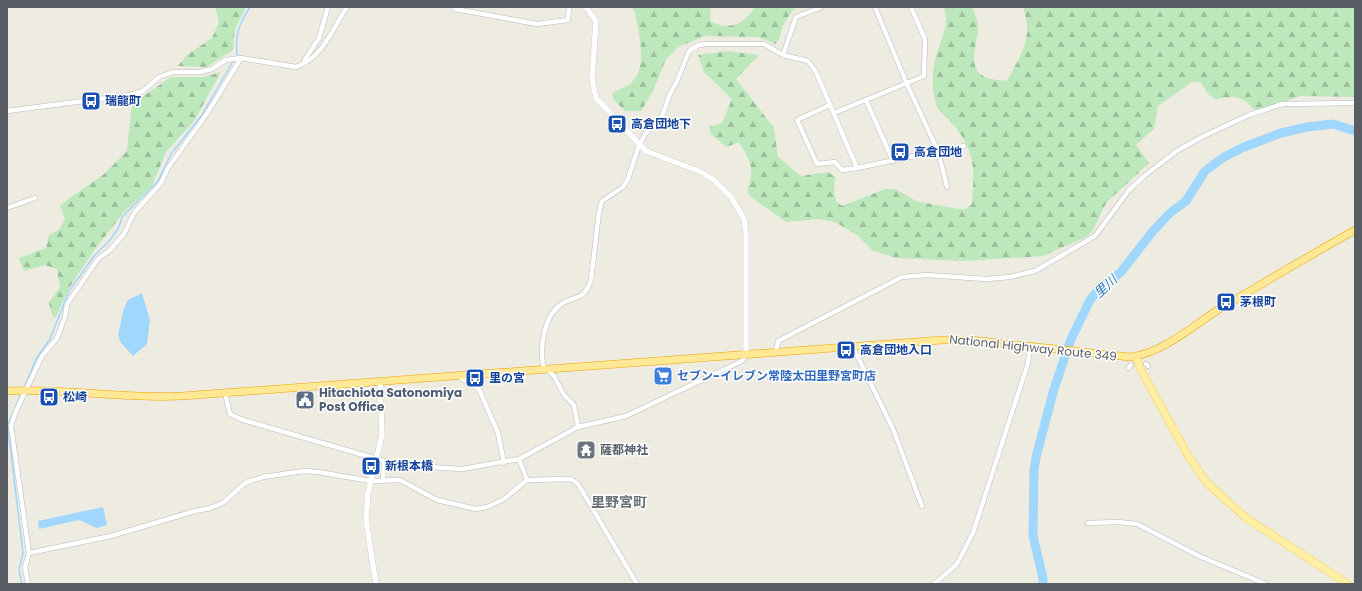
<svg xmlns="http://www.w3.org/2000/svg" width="1362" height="591" font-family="Poppins,'Noto Sans JP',sans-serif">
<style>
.forest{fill:url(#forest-firs)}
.water{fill:#a0d7ff}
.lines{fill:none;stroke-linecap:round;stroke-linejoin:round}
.stream{stroke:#a0d7ff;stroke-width:1.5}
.river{stroke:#a0d7ff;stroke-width:9}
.minor-casing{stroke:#b7babf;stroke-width:5.5}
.tertiary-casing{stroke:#b7babf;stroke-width:6}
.primary-casing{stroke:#fdca4c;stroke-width:8}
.trunk-casing{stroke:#efa300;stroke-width:8}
.minor{stroke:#fff;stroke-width:4.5}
.tertiary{stroke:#fff;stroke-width:5.5}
.primary{stroke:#fff0a5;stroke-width:7}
.trunk{stroke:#ffe896;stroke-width:7}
.labels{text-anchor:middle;stroke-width:3;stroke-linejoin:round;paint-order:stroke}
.transit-label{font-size:12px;font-weight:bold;fill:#164399;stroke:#fff;text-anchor:start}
.street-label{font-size:12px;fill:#5a5e64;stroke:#fff}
.shop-label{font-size:12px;font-weight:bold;fill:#366cbe;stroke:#fff;text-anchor:start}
.service-label{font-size:12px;font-weight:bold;fill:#4e5e75;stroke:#fff;text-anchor:start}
.worship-label{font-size:12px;font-weight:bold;fill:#5b616d;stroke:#fff;text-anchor:start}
.water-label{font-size:13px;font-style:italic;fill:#3577b9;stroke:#fff}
.quarter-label{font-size:14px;font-weight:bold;fill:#6b7076;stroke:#fff}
</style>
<defs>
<pattern id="forest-firs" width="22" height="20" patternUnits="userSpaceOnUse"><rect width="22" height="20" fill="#bce8bb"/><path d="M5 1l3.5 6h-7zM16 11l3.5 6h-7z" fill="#9cbf9c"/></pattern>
</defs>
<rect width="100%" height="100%" fill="#eeebe1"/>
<g class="forest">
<polygon points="215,7 246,7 235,29 233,50 207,67 178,66 187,55 212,38 219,22"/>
<path d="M630 7H711L710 21C730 31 743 25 755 7H796C791 13 784 21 782 29 780 35 780 38 776 44L758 37 705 36 678 47 666 59 653 91 641 111H625L614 100 612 93C618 90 626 87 631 83 649 68 638 31 635 11Z"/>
<path d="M944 7H972C974 12 977 19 978 25 979 41 966 65 983 76 989 80 1000 80 1007 81 1021 54 1034 38 1023 7H1355V97L1300 96 1256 112C1243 96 1236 95 1216 99L1209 95 1200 82H1192L1158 106 1154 129 1136 145 1149 163 1106 203 1092 232 1086 237 1043 256 964 261 896 258 872 250 857 235 835 222 819 219 786 222 752 198 747 191C755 168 751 162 739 142L726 147 711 134 709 127 722 123 732 99 704 72 698 55 728 51 759 55 736 79 774 128 778 157 801 176 828 172 835 177 834 193 836 201 842 206 885 189H895L916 201 958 209H965L972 204C974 168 977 154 953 124 946 116 937 112 935 100 932 88 932 73 935 61 937 48 945 35 946 22 946 17 945 12 944 7Z"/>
<polygon points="221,72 194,121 166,152 152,186 123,213 93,252 69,288 56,317 53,317 49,303 60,287 57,269 45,265 24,271 19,258 46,248 49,235 59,230 65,219 60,205 103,175 127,151 132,104 171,77 203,77"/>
</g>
<g class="water">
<polygon points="142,293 150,320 147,344 133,356 121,343 118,335 124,308 128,300"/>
<polygon points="103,507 107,525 97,528 79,520 39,529 38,521"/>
</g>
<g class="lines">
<g class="stream">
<path d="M237 55C235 35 239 24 250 7"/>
<polyline points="25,386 36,359 50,339 69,291 94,256 110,240 119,227 122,217 158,181 171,154 202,115 233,61"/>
<polyline points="20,396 9,422 9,437 23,553 19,569 22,584"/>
</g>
<polyline class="river" points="1043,584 1043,578 1033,536 1034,470 1036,457 1054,389 1071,339 1090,300 1099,289 1121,272 1153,231 1170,213 1186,201 1205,171 1224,157 1244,147 1281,133 1307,127 1333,124 1355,131"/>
<g class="minor-casing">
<g id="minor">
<polyline points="454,7 455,9 537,24 568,20 569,7"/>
<polyline points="783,55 796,17 822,7"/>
<polyline points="304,61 319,38 328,7"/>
<polyline points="866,100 893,161"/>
<polyline points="830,105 797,120 817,164 835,162 842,170 857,168"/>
<path d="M7 111 130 95 143 91 159 77 173 72H200L212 69 226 60 241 58 296 67C322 59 333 28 347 7"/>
<polyline points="834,113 924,76 925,39 911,7"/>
<polyline points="947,187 938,151 964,146"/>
<polyline points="7,208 35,198"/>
<polyline points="854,346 854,349 893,429 922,506"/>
<polyline points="776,352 778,341 902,277 927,275 986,279 1010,277 1035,271 1095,236 1129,190 1143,177 1178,150 1206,135 1249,115 1282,104 1355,103"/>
<polyline points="1146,364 1148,366"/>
<polyline points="1128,368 1131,365"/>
<polyline points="458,376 479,389 498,433 504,463"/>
<polyline points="225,393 230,414 243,420 384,461 413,466 462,469 519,459 578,427 626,416 742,361 746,354"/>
<path d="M578 427 574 405 564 395 554 376 543 365C540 345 544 314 563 303 578 295 584 300 591 280L599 212 602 201 623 187 628 179 639 145 646 133 661 120 669 96 677 81 689 51 699 45 707 44H764L783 55 808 61 816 72 857 168 938 151 906 82 875 7"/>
<polyline points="519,459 527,480 571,479 578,484 637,584"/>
<polyline points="383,480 384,461"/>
<polyline points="1088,523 1118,522 1137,524 1201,557 1266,584"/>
<polyline points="29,553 111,536 195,511 211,508 224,502 245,483 263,477 304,471 318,472 371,481 400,480 437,500 476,509 487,507 504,499 527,480"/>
<polyline points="28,584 25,567 29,553 11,426 16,411 42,356 57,338 65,317 67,304 98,259 110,250 124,234 134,213 161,183 168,168 208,112 241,58"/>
<polyline points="934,584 957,564 973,533 1028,363 1030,347"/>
</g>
</g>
<g class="tertiary-casing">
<g id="tertiary">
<polyline points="586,7 596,21 592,79 596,98 646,151 701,172 714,180 731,197 744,219 746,233 746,354"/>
<polyline points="376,584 366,520 368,493 382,435 380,382"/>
</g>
</g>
<g class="primary-casing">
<polyline id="primary" points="1136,356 1141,370 1166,416 1189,457 1207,483 1246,518 1348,584"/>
</g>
<g class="trunk-casing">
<path id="trunk" d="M7 391C65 388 123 399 182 396L942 340H971L1130 357C1163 353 1191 327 1218 310 1263 283 1309 256 1355 230"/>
</g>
<use href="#minor" class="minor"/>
<use href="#tertiary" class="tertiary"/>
<use href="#primary" class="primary"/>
<use href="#trunk" class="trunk"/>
</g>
<defs>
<g id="bus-square" transform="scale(1)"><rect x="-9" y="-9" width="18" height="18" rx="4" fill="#1a4fb4" stroke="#fff"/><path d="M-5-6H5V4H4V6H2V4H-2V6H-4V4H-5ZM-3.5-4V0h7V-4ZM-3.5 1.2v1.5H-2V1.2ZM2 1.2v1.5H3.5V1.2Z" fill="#fff"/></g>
<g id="supermarket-square" transform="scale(1)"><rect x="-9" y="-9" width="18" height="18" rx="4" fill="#3f7fe0" stroke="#fff"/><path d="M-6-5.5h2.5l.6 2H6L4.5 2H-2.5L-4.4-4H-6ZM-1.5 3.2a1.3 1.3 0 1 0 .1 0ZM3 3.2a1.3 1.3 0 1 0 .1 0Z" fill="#fff"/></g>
<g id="civic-square" transform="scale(1)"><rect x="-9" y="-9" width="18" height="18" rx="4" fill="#5c6f8a" stroke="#fff"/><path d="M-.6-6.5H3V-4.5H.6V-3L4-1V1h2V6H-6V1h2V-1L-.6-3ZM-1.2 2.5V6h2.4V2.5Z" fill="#fff"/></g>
<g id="temple-square" transform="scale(1)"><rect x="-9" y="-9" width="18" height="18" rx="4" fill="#6b7280" stroke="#fff"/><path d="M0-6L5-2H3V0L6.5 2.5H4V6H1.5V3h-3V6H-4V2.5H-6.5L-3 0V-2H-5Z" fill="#fff"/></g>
</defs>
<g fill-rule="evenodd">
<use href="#bus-square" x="91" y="101"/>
<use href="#bus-square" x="617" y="124"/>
<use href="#bus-square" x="900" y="152"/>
<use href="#bus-square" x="1226" y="302"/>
<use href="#bus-square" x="846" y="350"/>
<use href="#supermarket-square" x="663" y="376"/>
<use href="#bus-square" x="475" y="378"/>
<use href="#bus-square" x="49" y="397"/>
<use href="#civic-square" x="305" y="400"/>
<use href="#temple-square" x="586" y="450"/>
<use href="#bus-square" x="371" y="466"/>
</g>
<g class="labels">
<g class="transit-label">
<text x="105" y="105">瑞龍町</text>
<text x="631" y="128">高倉団地下</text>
<text x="914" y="156">高倉団地</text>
<text x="1240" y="306">茅根町</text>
<text x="860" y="354">高倉団地入口</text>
<text x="489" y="382">里の宮</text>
<text x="63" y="401">松崎</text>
<text x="385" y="470">新根本橋</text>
</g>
<g class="street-label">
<text transform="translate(1033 348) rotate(6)" y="4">National Highway Route 349</text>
</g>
<g class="shop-label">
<text x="677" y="380">セブン-イレブン常陸太田里野宮町店</text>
</g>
<g class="service-label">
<text x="319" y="397">Hitachiota Satonomiya<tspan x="319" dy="14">Post Office</tspan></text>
</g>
<g class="worship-label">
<text x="600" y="454">薩都神社</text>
</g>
<g class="water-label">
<text transform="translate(1105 286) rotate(-43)" y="5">里川</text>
</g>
<g class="quarter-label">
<text x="619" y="507">里野宮町</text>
</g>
</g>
<rect width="1362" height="591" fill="none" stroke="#5a5e64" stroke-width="16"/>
</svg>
